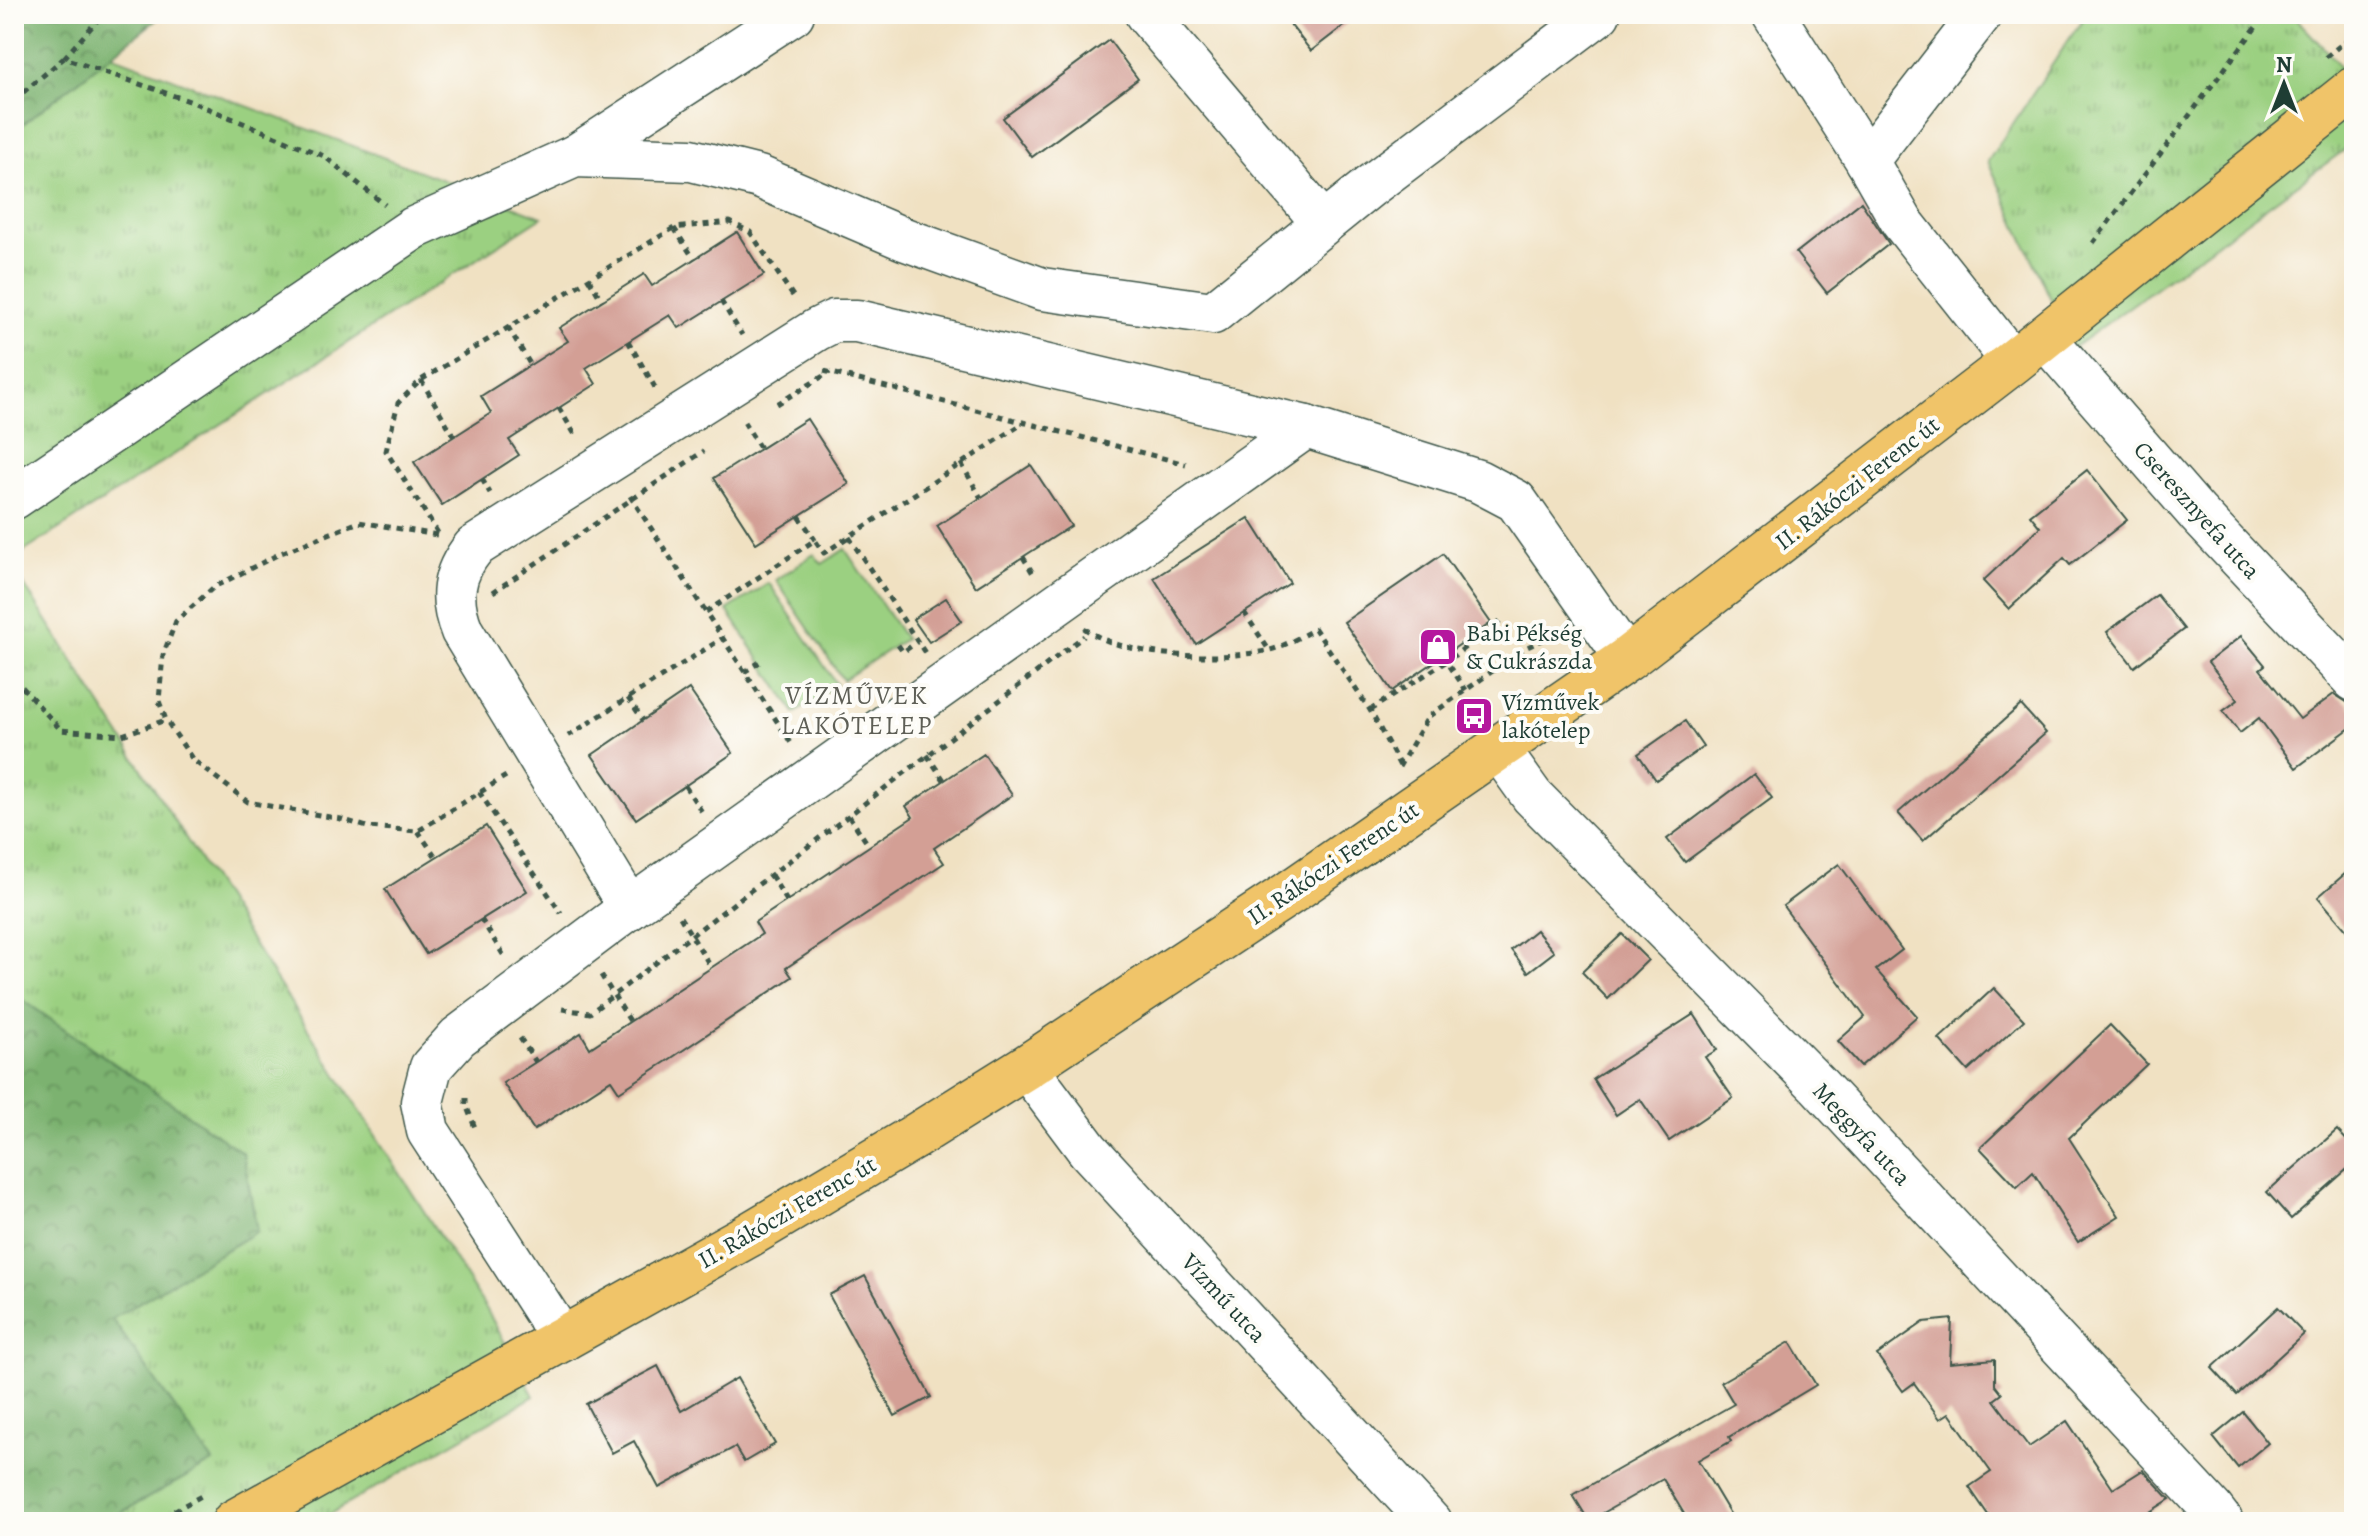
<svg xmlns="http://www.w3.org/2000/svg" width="2368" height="1536" font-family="Alegreya,serif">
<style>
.grass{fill:url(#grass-tufts);stroke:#5d865a;stroke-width:2}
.forest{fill:url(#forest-crowns);stroke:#4e7852;stroke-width:2}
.park{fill:#9bd081;stroke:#5d865a;stroke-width:2}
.building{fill:#d39f95}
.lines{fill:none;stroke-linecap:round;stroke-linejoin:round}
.minor-casing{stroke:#3e5649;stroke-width:45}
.major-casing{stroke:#3e5649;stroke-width:47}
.path{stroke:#3e5649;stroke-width:5;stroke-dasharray:6 6;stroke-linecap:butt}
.minor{stroke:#fff;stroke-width:42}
.major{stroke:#f0c469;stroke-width:44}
.labels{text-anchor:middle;stroke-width:8;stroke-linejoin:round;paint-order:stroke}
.street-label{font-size:24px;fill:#1f3d34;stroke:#fdfcf7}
.poi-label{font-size:24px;fill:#1f3d34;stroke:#fdfcf7;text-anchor:start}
.neighbourhood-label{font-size:26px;letter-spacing:2px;fill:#5e5f56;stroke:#fdfcf7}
</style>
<defs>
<pattern id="grass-tufts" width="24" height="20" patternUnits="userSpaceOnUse" patternTransform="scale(2)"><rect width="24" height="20" fill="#9bd081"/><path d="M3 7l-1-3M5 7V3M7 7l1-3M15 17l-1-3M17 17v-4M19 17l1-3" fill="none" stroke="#7eaa6a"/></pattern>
<pattern id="forest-crowns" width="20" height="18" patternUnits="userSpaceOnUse" patternTransform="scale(2)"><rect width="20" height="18" fill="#7cb26f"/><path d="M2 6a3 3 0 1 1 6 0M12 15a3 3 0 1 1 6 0" fill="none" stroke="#65925c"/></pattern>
</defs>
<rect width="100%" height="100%" fill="#fdfcf7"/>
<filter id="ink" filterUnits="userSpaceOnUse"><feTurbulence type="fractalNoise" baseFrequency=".0125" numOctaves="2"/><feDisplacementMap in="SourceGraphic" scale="16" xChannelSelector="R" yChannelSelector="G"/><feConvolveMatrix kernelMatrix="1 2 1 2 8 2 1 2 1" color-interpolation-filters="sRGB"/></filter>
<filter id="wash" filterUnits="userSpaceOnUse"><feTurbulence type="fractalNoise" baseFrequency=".006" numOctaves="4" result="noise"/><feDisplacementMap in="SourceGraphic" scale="32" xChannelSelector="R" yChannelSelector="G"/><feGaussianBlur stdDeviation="1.8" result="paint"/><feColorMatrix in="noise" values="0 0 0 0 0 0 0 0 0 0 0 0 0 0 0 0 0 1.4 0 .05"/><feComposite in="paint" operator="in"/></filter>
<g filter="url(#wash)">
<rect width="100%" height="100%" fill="#f0e1c2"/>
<g class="grass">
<polygon points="2086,14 2296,14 2294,16 2354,81 2354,143 2073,348 1988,161"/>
<polygon points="111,55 542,217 14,558 14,131"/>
<polygon points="14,569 487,1310 534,1396 316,1522 104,1522 212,1462 111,1319 243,1153 14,994"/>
</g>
<g class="forest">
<polygon points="14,14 164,14 14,131"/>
<polygon points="14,994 243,1153 257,1231 112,1319 213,1462 104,1522 14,1522"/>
</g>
<g class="park">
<polygon points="845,549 905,639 843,680 776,580 814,554 822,564"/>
<polygon points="769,583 837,685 795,713 727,610"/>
</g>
<g id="blocks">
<g class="building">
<polygon points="1282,14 1359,14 1311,51"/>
<polygon points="1109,40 1138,79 1032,157 1003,118"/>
<polygon points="1861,202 1889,244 1827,293 1796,253"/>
<polygon points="737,232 764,275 679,328 670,315 586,368 596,384 509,440 519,455 442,505 414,462 491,413 481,396 568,341 559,328 644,274 652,286"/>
<polygon points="807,419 849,484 756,543 714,478"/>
<polygon points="1031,465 1071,526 976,587 937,526"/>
<polygon points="2087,470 2127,520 2070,565 2064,558 2009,609 1983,581 2040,527 2030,515"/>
<polygon points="1249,518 1290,583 1196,644 1154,578"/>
<polygon points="1443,554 1491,623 1392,691 1344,622"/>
<polygon points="2157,595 2184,629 2134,667 2107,632"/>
<polygon points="946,598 962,621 929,642 913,619"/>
<polygon points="2241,636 2265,665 2260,669 2300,719 2334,694 2348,703 2354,712 2354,725 2296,768 2259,718 2240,733 2223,711 2238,700 2208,662"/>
<polygon points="689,689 733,753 636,819 592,755"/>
<polygon points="2021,705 2046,733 1923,841 1898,813"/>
<polygon points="1685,721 1703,747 1656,780 1638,754"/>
<polygon points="984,754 1012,795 934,848 944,863 786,968 792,977 667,1061 619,1092 611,1080 534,1130 503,1083 581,1033 590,1048 762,934 755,922 913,817 906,806"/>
<polygon points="1754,774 1772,798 1685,862 1667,839"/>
<polygon points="486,826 527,891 426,954 385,889"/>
<polygon points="1839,864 1902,950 1876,970 1917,1016 1861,1066 1838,1041 1865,1017 1783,906"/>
<polygon points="2354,866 2354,939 2318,897"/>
<polygon points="1536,930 1554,952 1528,972 1511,950"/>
<polygon points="1622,934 1648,960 1608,999 1582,972"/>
<polygon points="1994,988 2024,1020 1968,1071 1939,1039"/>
<polygon points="1694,1014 1717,1050 1705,1057 1733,1098 1669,1141 1640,1099 1616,1115 1593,1079"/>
<polygon points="2110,1025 2147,1064 2069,1138 2119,1216 2078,1242 2033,1172 2017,1187 1980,1148"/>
<polygon points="2337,1130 2354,1148 2354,1163 2291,1219 2267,1192"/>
<polygon points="865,1276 931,1397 895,1416 829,1295"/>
<polygon points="2278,1307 2304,1334 2237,1395 2212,1368"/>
<polygon points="1952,1319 1950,1363 1995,1359 1995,1385 2002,1394 1994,1400 2029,1447 2067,1421 2113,1489 2143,1470 2170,1499 2134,1522 1993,1522 1969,1487 1991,1472 1949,1413 1940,1419 1914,1383 1903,1391 1877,1355 1924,1322"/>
<polygon points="1790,1342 1816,1385 1729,1437 1731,1441 1698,1460 1735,1522 1689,1522 1663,1479 1589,1521 1573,1495 1734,1404 1721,1382"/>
<polygon points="658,1366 681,1411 737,1378 775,1444 744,1462 735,1447 659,1488 634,1441 612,1453 586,1404"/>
<polygon points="2243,1412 2268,1443 2238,1468 2213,1437"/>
</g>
</g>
</g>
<g filter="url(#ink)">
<use href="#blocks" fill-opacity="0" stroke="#3e5649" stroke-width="2"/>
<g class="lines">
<g class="minor-casing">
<g id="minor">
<polyline points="1146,14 1323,223"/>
<polyline points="1773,14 1867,161 1902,222 2013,362"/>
<polyline points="575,156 793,14"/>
<polyline points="1867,161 1981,14"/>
<polyline points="2044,337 2198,514 2354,680"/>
<polyline points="14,498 414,228 575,156 691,160 759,177 904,239 1042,289 1213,313 1369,187 1599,14"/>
<polyline points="1499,750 1532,796 1818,1085 2212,1509 2222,1522"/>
<path d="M630 908 462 631C449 599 452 574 474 547L816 330 834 321H857L1306 427 1478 481 1516 501 1627 659"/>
<polyline points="1026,1067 1088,1150 1430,1522"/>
<polyline points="563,1340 428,1131 422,1102 431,1067 458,1037 630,908 1306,427"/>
</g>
</g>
<g class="major-casing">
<polyline id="major" points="234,1522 747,1236 914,1137 1026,1067 1288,894 1627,659 2013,362 2354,89"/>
</g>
<g class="path">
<polyline points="2326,57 2354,34"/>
<polyline points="64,58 103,14"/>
<polyline points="14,100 64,58 192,102 324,156 385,205"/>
<polyline points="674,228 694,259"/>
<polyline points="2093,243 2266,14"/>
<polyline points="589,279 602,301"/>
<polyline points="721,301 742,335"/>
<polyline points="508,327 530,364"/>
<polyline points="628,341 656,389"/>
<polyline points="824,371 1186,464"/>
<polyline points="421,380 454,436"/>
<polyline points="777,404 830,372"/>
<polyline points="559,408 577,438"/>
<polyline points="744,422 760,448"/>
<polyline points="961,463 981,498"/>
<polyline points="482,479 490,493"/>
<polyline points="630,496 793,746"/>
<polyline points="799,516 815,540"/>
<polyline points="438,533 386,451 398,403 421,380 674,228 730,222 750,232 795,299"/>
<polyline points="437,535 359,522 281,553 214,587 176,621 163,655 159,701 166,720 193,760 248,802 341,819 367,827 418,831 506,776"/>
<polyline points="849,537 925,653"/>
<polyline points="1023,557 1034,575"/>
<polyline points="493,592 704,451"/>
<polyline points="706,612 815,540 824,553 1025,422"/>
<polyline points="1244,612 1269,650"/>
<path d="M1084 628C1124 659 1222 661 1270 650 1285 646 1301 636 1315 629L1370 710 1400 766"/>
<polyline points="898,645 903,652 917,642"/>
<polyline points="1443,656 1466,690"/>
<polyline points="744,672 760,662"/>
<polyline points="14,678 61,730 122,735 166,720"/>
<polyline points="628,698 643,720"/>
<polyline points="1370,710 1447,661 1500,621"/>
<polyline points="568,736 723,638"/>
<polyline points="927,755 944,780"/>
<polyline points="1399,767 1428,717 1525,648 1562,631"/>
<polyline points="685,786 702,812"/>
<polyline points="479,792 561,913"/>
<polyline points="849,816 869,846"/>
<polyline points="418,831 436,857"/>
<polyline points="771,875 787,901"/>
<polyline points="680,917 711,967"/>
<polyline points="481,919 504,956"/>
<polyline points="601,975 630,1021"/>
<polyline points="562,1009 590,1013 1084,636"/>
<polyline points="520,1038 536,1062"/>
<polyline points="466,1098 466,1105 476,1130"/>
<polyline points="153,1522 205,1494"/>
</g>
<use href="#minor" class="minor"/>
<use href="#major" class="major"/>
</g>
</g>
<defs>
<g id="shop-square" transform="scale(2)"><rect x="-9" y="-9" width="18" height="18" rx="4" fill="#b5179e" stroke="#fdfcf7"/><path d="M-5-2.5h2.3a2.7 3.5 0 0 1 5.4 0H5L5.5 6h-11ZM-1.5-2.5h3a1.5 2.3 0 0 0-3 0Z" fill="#fff"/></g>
<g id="bus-square" transform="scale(2)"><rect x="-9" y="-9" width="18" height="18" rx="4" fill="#b5179e" stroke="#fdfcf7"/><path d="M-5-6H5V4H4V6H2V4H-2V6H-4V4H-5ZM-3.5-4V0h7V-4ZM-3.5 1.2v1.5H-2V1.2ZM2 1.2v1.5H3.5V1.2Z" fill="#fff"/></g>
</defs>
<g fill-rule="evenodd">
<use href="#shop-square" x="1438" y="647"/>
<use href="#bus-square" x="1474" y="716"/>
</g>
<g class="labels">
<g class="street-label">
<text transform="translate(1857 483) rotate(-38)" y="8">II. Rákóczi Ferenc út</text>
<text transform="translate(2197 510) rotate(48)" y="8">Cseresznyefa utca</text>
<text transform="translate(1333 863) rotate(-34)" y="8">II. Rákóczi Ferenc út</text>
<text transform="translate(1862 1134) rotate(47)" y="8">Meggyfa utca</text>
<text transform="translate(787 1212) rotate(-30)" y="8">II. Rákóczi Ferenc út</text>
<text transform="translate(1224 1298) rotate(47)" y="8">Vízmű utca</text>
</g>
<g class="poi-label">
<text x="1466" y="641">Babi Pékség<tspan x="1466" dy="28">&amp; Cukrászda</tspan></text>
<text x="1502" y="710">Vízművek<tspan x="1502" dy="28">lakótelep</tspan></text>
</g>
<g class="neighbourhood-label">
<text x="857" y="704">VÍZMŰVEK<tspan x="857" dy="30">LAKÓTELEP</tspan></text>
</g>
</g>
<rect width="2368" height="1536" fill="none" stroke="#fdfcf7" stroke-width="48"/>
<g transform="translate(2284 84)" stroke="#fdfcf7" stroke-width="6" paint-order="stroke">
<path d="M0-6L14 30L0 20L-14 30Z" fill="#1f3d34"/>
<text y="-12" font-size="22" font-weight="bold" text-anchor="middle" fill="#1f3d34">N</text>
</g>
</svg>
